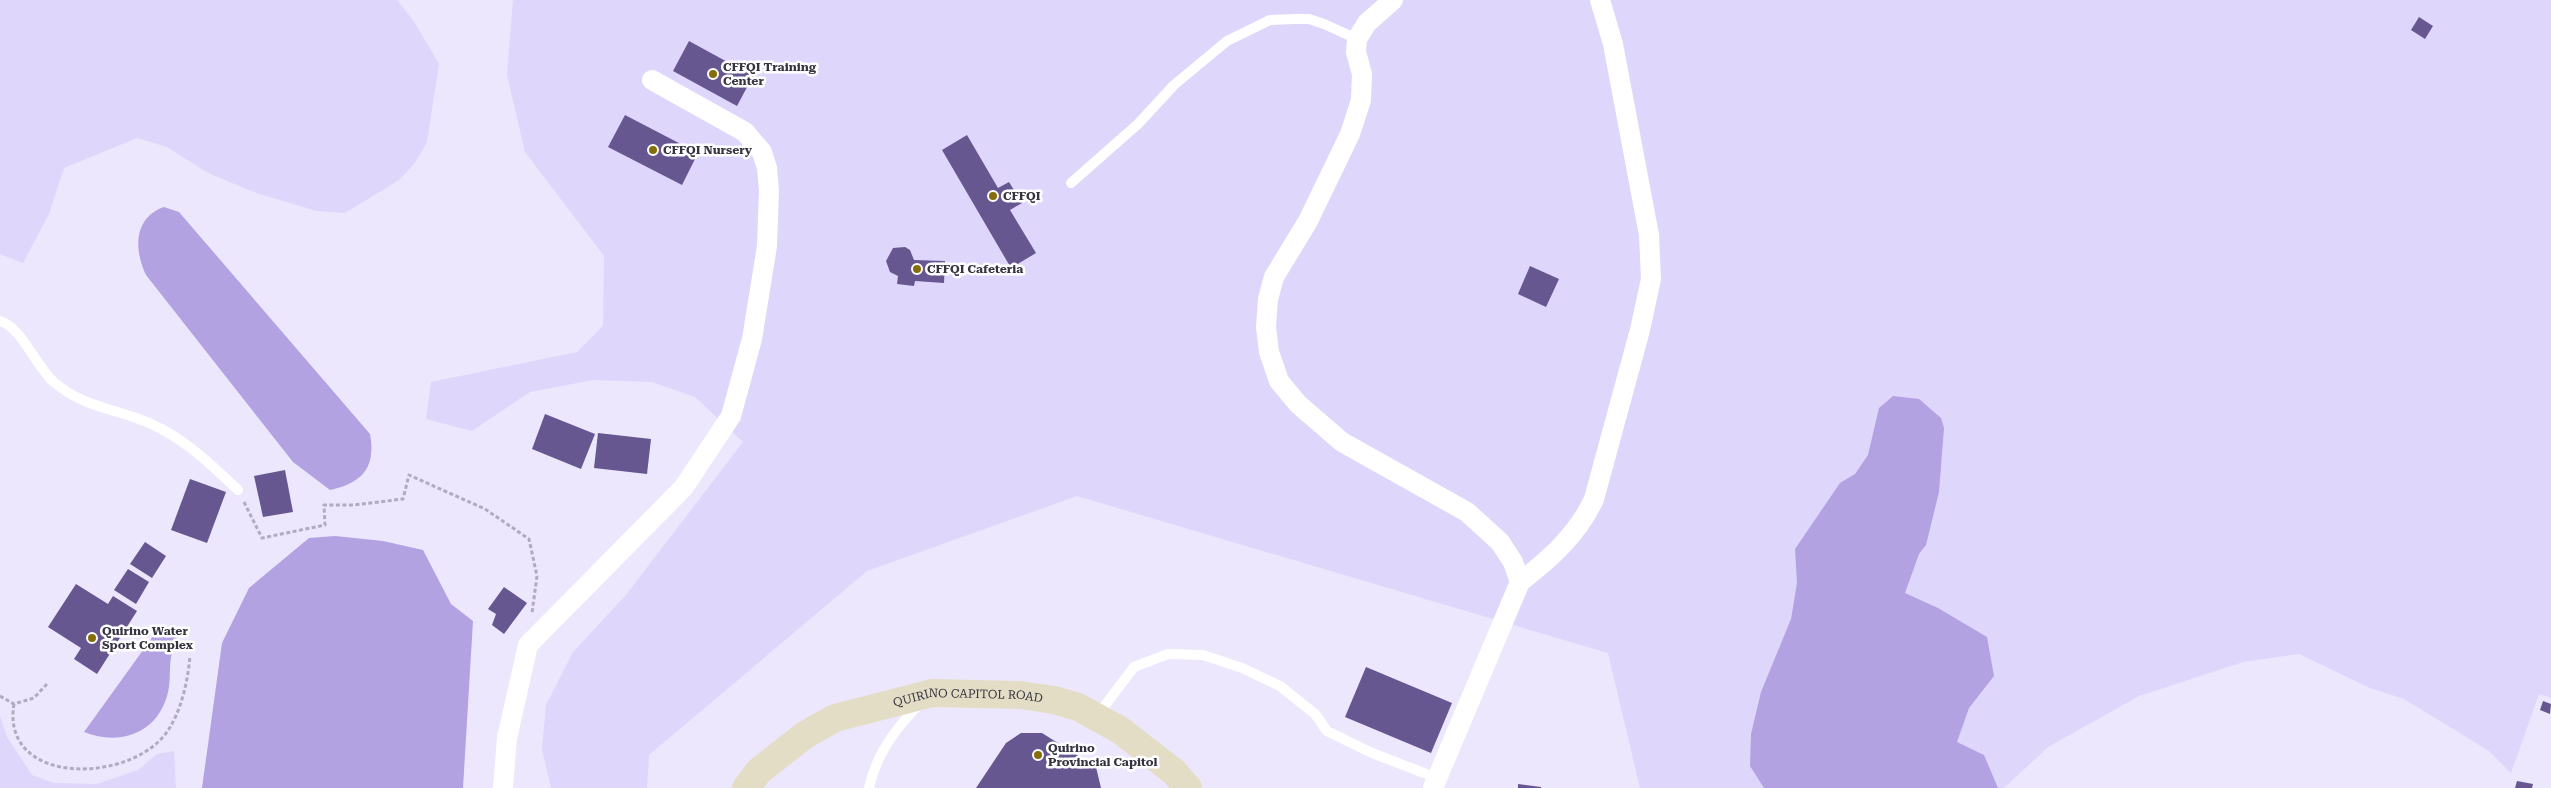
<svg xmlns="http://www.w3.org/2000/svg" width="2551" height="788" font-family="'Roboto Serif',serif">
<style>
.green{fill:#dfd6fc}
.water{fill:#b2a2e2}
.building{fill:#675791}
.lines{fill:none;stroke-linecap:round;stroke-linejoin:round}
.path{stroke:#b0acbf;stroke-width:3;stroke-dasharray:4 2.5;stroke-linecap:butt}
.lane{stroke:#fff;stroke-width:10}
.street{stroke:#fff;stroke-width:20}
.secondary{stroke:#e4ddc5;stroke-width:28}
.poi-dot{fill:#846d0a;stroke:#fff;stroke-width:2}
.labels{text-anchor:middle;stroke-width:5;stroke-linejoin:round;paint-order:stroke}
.poi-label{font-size:12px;font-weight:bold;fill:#373441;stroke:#fff;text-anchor:start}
.street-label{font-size:12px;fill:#373441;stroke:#fff}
</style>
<rect width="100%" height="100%" fill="#ece7fc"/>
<g class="green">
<polygon points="0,0 397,0 415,23 439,64 427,142 415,163 399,180 345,213 317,211 259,194 208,173 167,147 137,138 64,168 49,214 23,263 0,254"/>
<polygon points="513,0 2551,0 2551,698 2539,694 2511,773 2489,751 2404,699 2370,688 2299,654 2243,662 2139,696 2048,747 2004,788 1640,788 1608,653 1077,496 867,571 649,755 647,788 551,788 542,749 546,705 573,652 626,595 743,442 695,397 652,382 593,380 530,392 472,431 426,419 431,382 577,352 603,326 604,256 525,152 507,75"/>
<polygon points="0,716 7,737 32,775 54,783 97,784 138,770 157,754 174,751 176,788 0,788"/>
</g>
<g class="water">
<path d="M164 207 179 212 370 434C376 467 363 483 330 490L293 462 146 275C134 250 133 218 164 207Z"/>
<polygon points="1893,396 1919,399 1941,418 1944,428 1939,492 1926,545 1919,554 1905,593 1938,608 1987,637 1994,676 1969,708 1957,742 1984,755 1998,788 1764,788 1750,766 1751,734 1761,692 1791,619 1797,583 1795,549 1840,483 1855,474 1868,455 1879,408"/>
<polygon points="335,536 383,541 423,550 451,604 473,621 463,788 202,788 222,643 249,588 309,538"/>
<path d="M159 628 178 639C176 645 172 651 171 657 169 670 171 684 167 696 156 734 119 746 84 732Z"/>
</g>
<g class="building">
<polygon points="2419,17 2433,26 2425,39 2411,30"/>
<polygon points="689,41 753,76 737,106 673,71"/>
<polygon points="625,115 698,153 682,185 608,147"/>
<polygon points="967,135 998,188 1009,182 1022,203 1010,210 1036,253 1011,268 942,150"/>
<polygon points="905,247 910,250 914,260 945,261 944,283 915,281 914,286 897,284 898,276 890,272 886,261 893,248"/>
<polygon points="1530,266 1559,279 1546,307 1518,294"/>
<polygon points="545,414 595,434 581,469 532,449"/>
<polygon points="598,433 651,439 647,474 594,468"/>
<polygon points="285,470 293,512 263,517 254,476"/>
<polygon points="190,479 226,492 207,543 171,530"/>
<polygon points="145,542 166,556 152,578 130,564"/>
<polygon points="128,569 149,582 136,604 114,590"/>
<polygon points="76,584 108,604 113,596 137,611 97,674 74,659 81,648 48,627"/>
<polygon points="504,587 527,603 504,634 492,625 496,614 488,609"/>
<polygon points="1366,667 1452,703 1431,753 1345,717"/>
<polygon points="2543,701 2551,704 2550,714 2540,710"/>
<polygon points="1021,733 1042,733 1096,767 1101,788 976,788 1006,743"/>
<polygon points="2517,781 2533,784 2532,788 2515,788"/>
<polygon points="1518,784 1541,787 1541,788 1518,788"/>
</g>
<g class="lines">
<g class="path">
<polyline points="244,502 262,538 325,525 324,505 354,505 403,499 409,475 485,509 529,539 537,576 532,613"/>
<polyline points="0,696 14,704 34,698 47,684"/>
<path d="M14 704C0 788 135 784 169 729 182 708 188 680 190 656"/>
</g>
<g class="lane">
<polyline points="1071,183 1138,124 1174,85 1227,41 1270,20 1294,19 1309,19 1324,24 1357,39"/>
<path d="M0 321C22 327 37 369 55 383 83 406 107 407 139 419 179 433 208 462 238 490"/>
<polyline points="1097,716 1134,667 1168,654 1203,655 1242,668 1280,686 1315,714 1327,731 1372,753 1437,778"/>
<path d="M869 788C876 754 896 727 921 703"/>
</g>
<g class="street">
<polyline points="1393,0 1367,23 1357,39 1356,52 1362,74 1361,100 1350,134 1308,221 1274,277 1268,299 1266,327 1269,352 1279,381 1298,404 1342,442 1467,512 1500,542 1513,562 1520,582"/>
<polyline points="503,788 507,738 528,645 684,487 731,416 752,339 767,246 769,191 767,168 762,152 745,132 652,80"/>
<path d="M1433 788 1520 582C1550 559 1578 534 1594 499L1640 330 1651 279 1649 235 1613 44 1600 0"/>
</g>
<path class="secondary" id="s1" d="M746 788 759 771 805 735 835 718 932 693 1020 695 1054 700 1078 707 1120 730 1174 772 1188 788"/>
</g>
<g class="poi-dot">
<circle cx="713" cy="74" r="5"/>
<circle cx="653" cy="150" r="5"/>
<circle cx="993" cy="196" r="5"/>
<circle cx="917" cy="269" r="5"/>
<circle cx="92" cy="638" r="5"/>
<circle cx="1038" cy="755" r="5"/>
</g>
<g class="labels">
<g class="poi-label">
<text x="723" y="71">CFFQI Training<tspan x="723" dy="14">Center</tspan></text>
<text x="663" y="154">CFFQI Nursery</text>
<text x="1003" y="200">CFFQI</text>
<text x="927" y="273">CFFQI Cafeteria</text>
<text x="102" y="635">Quirino Water<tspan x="102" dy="14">Sport Complex</tspan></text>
<text x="1048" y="752">Quirino<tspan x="1048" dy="14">Provincial Capitol</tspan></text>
</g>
<g class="street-label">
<text dy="4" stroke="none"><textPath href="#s1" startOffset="250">QUIRINO CAPITOL ROAD</textPath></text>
</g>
</g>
</svg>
